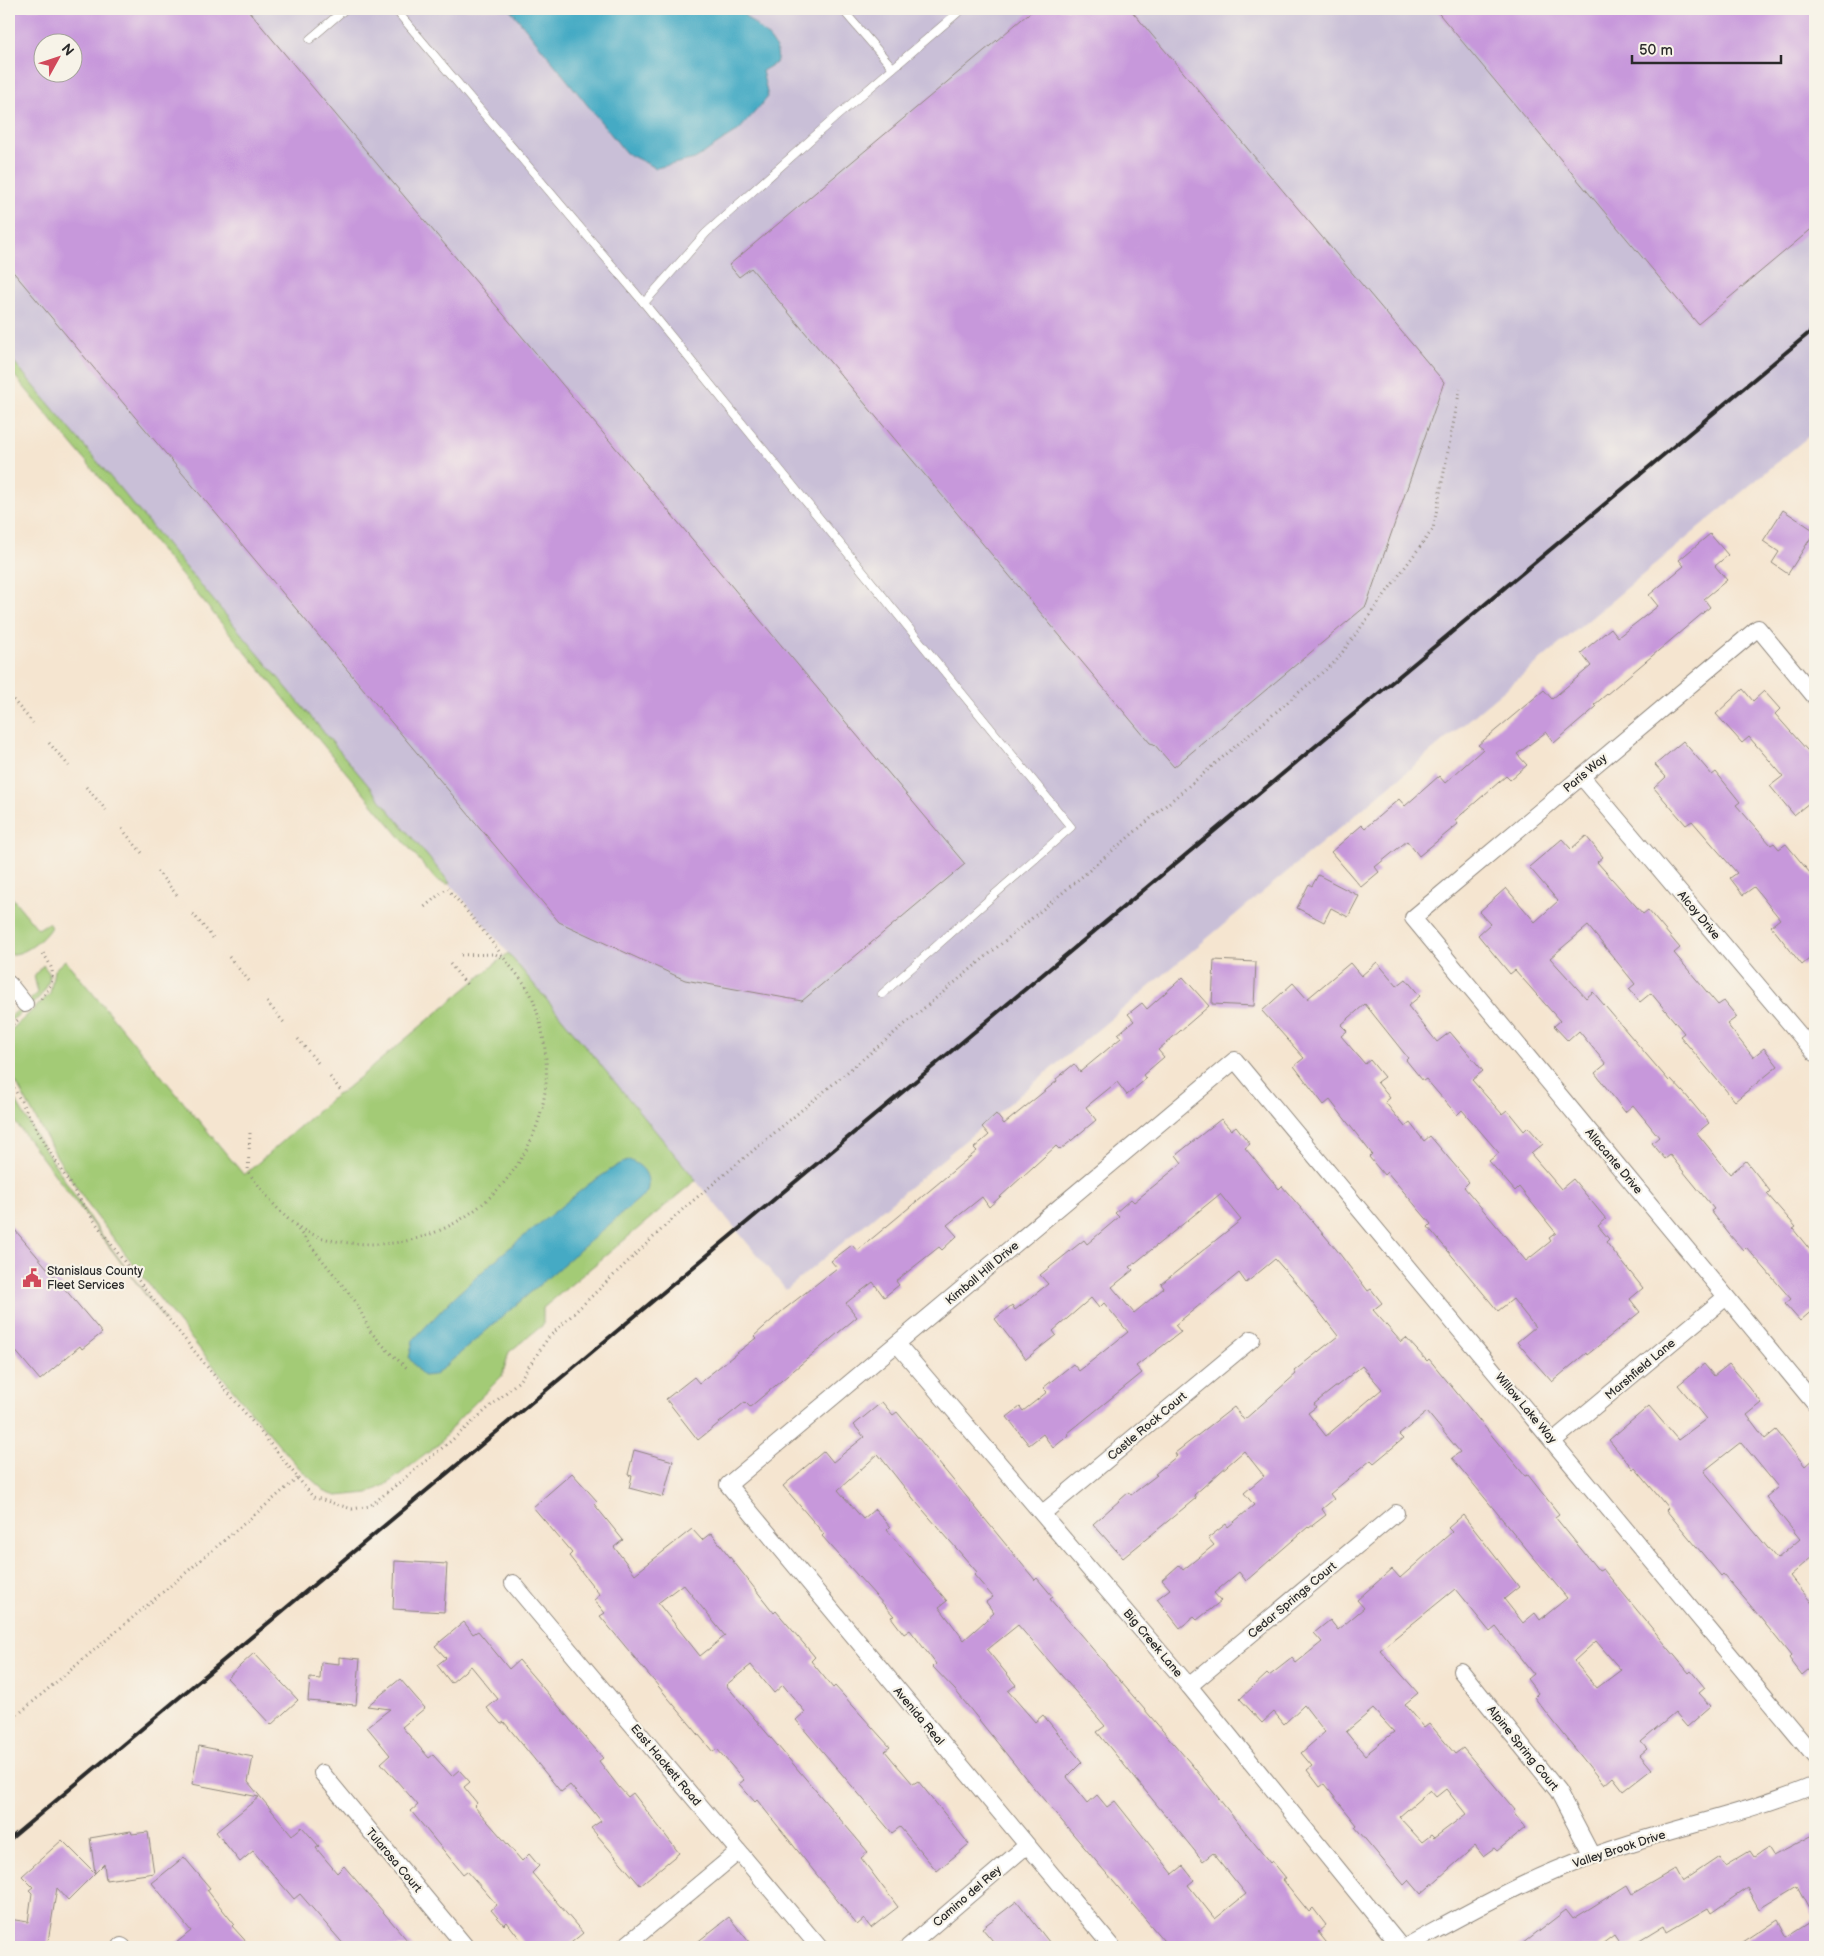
<svg xmlns="http://www.w3.org/2000/svg" width="1824" height="1956" font-family="'Balsamiq Sans',sans-serif">
<style>
.industrial{fill:#c9bfd7;fill-rule:evenodd}
.green{fill:#a3cb76;stroke:#677b50}
.water{fill:#44aac4;stroke:#386a78}
.building{fill:#c798db;fill-rule:evenodd}
.lines{fill:none;stroke-linecap:round;stroke-linejoin:round}
.lane-casing{stroke:#90887e;stroke-width:9}
.street-casing{stroke:#90887e;stroke-width:18}
.path{stroke:#90887e;stroke-width:3;stroke-dasharray:1 4;stroke-linecap:butt}
.lane{stroke:#fff;stroke-width:8}
.street{stroke:#fff;stroke-width:16}
.rail{stroke:#2b2b2b;stroke-width:4}
.labels{text-anchor:middle;stroke-width:4.5;stroke-linejoin:round;paint-order:stroke}
.street-label{font-size:12px;fill:#2b2b2b;stroke:#f7f3e8}
.poi-label{font-size:12px;fill:#2b2b2b;stroke:#f7f3e8;text-anchor:start}
</style>
<rect width="100%" height="100%" fill="#f7f3e8"/>
<filter id="ink" filterUnits="userSpaceOnUse"><feTurbulence type="fractalNoise" baseFrequency=".02" numOctaves="2"/><feDisplacementMap in="SourceGraphic" scale="10" xChannelSelector="R" yChannelSelector="G"/><feConvolveMatrix kernelMatrix="1 2 1 2 8 2 1 2 1" color-interpolation-filters="sRGB"/></filter>
<filter id="wash" filterUnits="userSpaceOnUse"><feTurbulence type="fractalNoise" baseFrequency=".0096" numOctaves="4" result="noise"/><feDisplacementMap in="SourceGraphic" scale="20" xChannelSelector="R" yChannelSelector="G"/><feGaussianBlur stdDeviation="1.12" result="paint"/><feColorMatrix in="noise" values="0 0 0 0 0 0 0 0 0 0 0 0 0 0 0 0 0 1.4 0 .05"/><feComposite in="paint" operator="in"/></filter>
<g filter="url(#wash)">
<rect width="100%" height="100%" fill="#f5e5d0"/>
<path class="industrial" d="M9 9H1815V431L786 1290 508 953 9 356ZM42 42H72V72H42Z"/>
<g class="green">
<polygon points="9,356 450,883 447,884 436,880 9,369"/>
<path d="M9 894 38 929 48 923 51 927C44 939 24 956 9 954Z"/>
<polygon points="508,953 696,1180 543,1308 543,1325 509,1352 502,1376 458,1420 438,1445 387,1484 368,1493 337,1496 327,1493 301,1470 256,1418 172,1315 88,1205 57,1157 9,1070 9,1032 50,994 54,970 65,960 244,1175 336,1095 341,1093"/>
<path d="M43 965 49 973C52 994 23 1011 9 1022V1014L11 1016 38 993 34 976Z"/>
<polygon points="9,1089 37,1137 92,1222 166,1322 9,1114"/>
</g>
<g class="water">
<path d="M510 9H739C751 25 785 42 776 63L762 71 768 97 739 130 695 159 656 168 626 153Z"/>
<path d="M629 1160C644 1166 651 1176 647 1192L435 1375 423 1376 409 1358 413 1340 453 1298 503 1253 589 1184 618 1165Z"/>
</g>
<g id="blocks">
<g class="building">
<path d="M9 9H247L965 864 802 1001 685 980 559 922 9 267ZM42 42H72V72H42Z"/>
<polygon points="1034,9 1130,9 1444,382 1366,606 1174,767 1154,744 1150,743 751,268 739,277 729,265"/>
<polygon points="1435,9 1815,9 1815,226 1698,324"/>
<polygon points="1783,510 1815,531 1788,574 1772,563 1779,552 1763,541"/>
<polygon points="1710,534 1728,555 1715,566 1727,580 1704,599 1710,607 1594,705 1596,707 1554,743 1546,732 1517,754 1527,765 1510,780 1506,776 1455,820 1458,824 1419,856 1407,841 1375,867 1379,872 1361,887 1331,852 1362,825 1365,828 1399,799 1405,806 1439,776 1445,783 1483,749 1478,745 1544,690 1552,699 1591,666 1581,653 1611,628 1618,637 1658,606 1649,595 1684,566 1679,560"/>
<polygon points="1743,689 1753,701 1764,691 1780,709 1775,714 1815,759 1815,798 1794,815 1770,786 1783,776 1749,737 1742,743 1716,714"/>
<polygon points="1683,741 1712,775 1716,772 1740,802 1736,805 1771,845 1774,843 1779,849 1786,844 1815,879 1815,954 1802,965 1771,926 1780,919 1754,887 1743,895 1730,878 1737,873 1692,821 1686,825 1654,788 1666,777 1655,765"/>
<polygon points="1586,836 1603,857 1597,862 1643,914 1648,910 1680,948 1674,953 1718,1005 1724,1001 1737,1017 1727,1024 1753,1057 1764,1048 1778,1066 1735,1101 1680,1036 1684,1033 1651,993 1640,1002 1629,989 1635,984 1588,926 1550,958 1586,998 1593,992 1669,1081 1671,1079 1684,1093 1709,1123 1697,1133 1730,1174 1746,1161 1770,1191 1767,1194 1796,1227 1793,1229 1815,1256 1815,1308 1800,1321 1785,1304 1791,1299 1746,1247 1743,1250 1729,1234 1711,1211 1714,1209 1670,1155 1665,1159 1652,1143 1659,1137 1633,1105 1625,1112 1595,1073 1606,1064 1579,1031 1568,1041 1554,1026 1560,1021 1515,970 1510,974 1478,935 1490,924 1479,912 1506,888 1535,922 1558,901 1529,867 1562,839 1571,849"/>
<polygon points="1318,875 1359,896 1348,917 1331,908 1324,922 1297,908 1309,884 1312,886"/>
<polygon points="1214,960 1256,962 1254,1006 1212,1004"/>
<path d="M1377 962 1397 986 1406 979 1420 996 1408 1006 1437 1042 1450 1032 1483 1071 1472 1080 1502 1114 1507 1110 1524 1131 1528 1127 1543 1144 1531 1154 1561 1189 1573 1179 1606 1219 1598 1226 1609 1239 1606 1242 1643 1288 1630 1299 1640 1312 1587 1355 1586 1353 1552 1382 1517 1342 1535 1327 1513 1299 1498 1311 1428 1227 1431 1224 1387 1172 1384 1175 1369 1157 1372 1154 1330 1100 1324 1105 1310 1087 1294 1066 1304 1058 1262 1011 1293 983 1307 999 1350 963 1361 976ZM1365 1004 1408 1058 1406 1060 1423 1081 1426 1079 1457 1115 1462 1110 1499 1153 1489 1161 1515 1191 1519 1187 1556 1233 1549 1238 1551 1241 1526 1261 1464 1187 1469 1182 1430 1136 1424 1141 1410 1123 1405 1127 1385 1102 1390 1098 1377 1082 1384 1077 1370 1060 1365 1064 1341 1036 1347 1031 1341 1025Z"/>
<polygon points="1183,977 1209,1006 1158,1050 1164,1057 1143,1075 1146,1079 1127,1095 1117,1082 1086,1107 1096,1120 1060,1150 1056,1146 989,1207 982,1197 947,1225 957,1236 942,1250 939,1247 896,1281 899,1285 884,1297 873,1282 846,1303 857,1317 750,1407 745,1402 698,1440 666,1399 694,1377 699,1383 756,1338 754,1336 782,1311 837,1268 831,1261 852,1245 857,1251 977,1151 974,1148 989,1135 982,1127 996,1114 1004,1124 1057,1081 1056,1079 1074,1064 1080,1072 1121,1038 1118,1034 1134,1021 1128,1014 1142,1003 1147,1009"/>
<path d="M1221 1119 1231 1130 1236 1126 1250 1144 1245 1148 1279 1189 1282 1186 1336 1249 1368 1291 1371 1289 1382 1303 1373 1310 1401 1342 1406 1338 1427 1361 1429 1359 1525 1476 1528 1475 1559 1514 1555 1517 1599 1571 1603 1569 1689 1673 1691 1671 1705 1688 1699 1693 1711 1706 1687 1727 1675 1713 1641 1742 1647 1749 1640 1755 1652 1769 1624 1791 1613 1777 1604 1785 1534 1697 1538 1693 1527 1679 1533 1674 1496 1627 1490 1632 1455 1589 1380 1650 1418 1693 1405 1704 1424 1727 1429 1723 1455 1754 1463 1748 1515 1810 1513 1812 1525 1828 1497 1851 1494 1848 1483 1856 1475 1846 1421 1894 1409 1880 1404 1885 1355 1827 1357 1825 1324 1784 1320 1787 1307 1770 1312 1766 1301 1753 1325 1732 1304 1705 1284 1724 1274 1712 1262 1723 1240 1699 1267 1674 1269 1676 1292 1658 1296 1663 1322 1642 1314 1633 1330 1620 1338 1630 1364 1608 1357 1600 1392 1569 1400 1578 1452 1532 1448 1528 1463 1515 1519 1587 1504 1599 1523 1623 1535 1613 1540 1620 1567 1598 1452 1458 1460 1452 1427 1412 1399 1435 1403 1439 1374 1463 1371 1460 1330 1494 1334 1499 1322 1509 1326 1515 1309 1528 1308 1527 1246 1581 1239 1572 1214 1593 1221 1601 1197 1620 1194 1617 1180 1628 1157 1599 1170 1589 1162 1580 1179 1565 1183 1570 1214 1545 1208 1538 1226 1524 1228 1527 1254 1505 1244 1493 1264 1476 1244 1451 1194 1495 1196 1498 1123 1558 1093 1524 1129 1492 1131 1495 1157 1475 1155 1474 1177 1456 1175 1453 1234 1407 1244 1420 1296 1374 1294 1371 1338 1336 1304 1292 1275 1259 1246 1283 1239 1273 1175 1325 1181 1332 1136 1366 1142 1373 1068 1433 1069 1435 1053 1448 1043 1434 1029 1445 1007 1417 1020 1407 1023 1411 1047 1392 1043 1388 1073 1364 1079 1371 1128 1332 1104 1303 1099 1308 1091 1298 1053 1331 1056 1335 1026 1359 995 1319 1012 1305 1015 1310 1048 1284 1040 1275 1084 1240 1087 1244 1119 1217 1115 1213 1131 1199 1134 1202 1182 1163 1176 1155ZM1220 1194 1241 1220 1161 1284 1164 1288 1134 1313 1112 1287 1133 1270 1130 1267ZM1362 1366 1382 1389 1326 1436 1308 1413 1316 1407 1314 1404ZM1596 1641 1621 1670 1597 1688 1574 1661ZM1373 1709 1394 1732 1365 1755 1346 1732ZM1446 1789 1466 1814 1434 1838 1431 1835 1422 1842 1399 1817 1430 1790 1436 1797Z"/>
<polygon points="9,1223 102,1333 82,1349 80,1346 40,1380 9,1343"/>
<path d="M1704 1364 1714 1376 1729 1364 1748 1386 1762 1403 1747 1415 1765 1439 1776 1430 1805 1466 1815 1457V1559L1813 1556 1790 1576 1815 1607V1664L1802 1675 1789 1658 1791 1656 1750 1605 1723 1574 1721 1576 1666 1510 1668 1508 1635 1468 1633 1469 1609 1440 1649 1406 1678 1440 1706 1419 1678 1385ZM1741 1442 1778 1487 1766 1497 1800 1539 1777 1559 1704 1471Z"/>
<path d="M882 1402 893 1415 897 1412 1035 1580 1037 1578 1053 1597 1050 1599 1192 1765 1270 1863 1272 1861 1286 1878 1283 1880 1309 1912 1313 1908 1326 1925 1318 1932 1330 1947H1169L1028 1781 955 1690 933 1667 936 1664 910 1630 904 1634 891 1617 894 1616 822 1536 824 1534 783 1486 824 1451 833 1462 864 1437 854 1425ZM878 1454 916 1502 977 1572 974 1575 993 1597 986 1602 994 1613 964 1640 939 1607 947 1601 887 1530 890 1527 875 1509 863 1519 838 1490ZM1018 1625 1105 1726 1097 1732 1203 1861 1213 1853 1246 1894 1215 1919 1188 1885 1194 1880 1183 1866 1173 1874 1115 1801 1107 1807 1097 1795 1088 1803 1067 1777 1082 1762 1043 1715 1035 1722 1008 1691 1016 1685 987 1650Z"/>
<polygon points="634,1450 673,1461 663,1497 629,1488 632,1476 628,1475"/>
<path d="M572 1473 597 1501 594 1504 623 1540 614 1547 635 1574 692 1529 702 1540 711 1533 774 1613 776 1611 815 1657 811 1661 833 1688 835 1686 890 1747 885 1751 895 1763 913 1784 918 1781 969 1844 937 1871 900 1827 892 1833 796 1720 805 1712 783 1685 774 1693 751 1665 726 1685 868 1852 861 1858 898 1907 871 1928 864 1919 857 1925 757 1800 755 1802 739 1784 744 1780 717 1749 713 1752 600 1616 605 1613 594 1600 600 1595 569 1556 572 1553 533 1507ZM683 1584 725 1636 700 1656 658 1603Z"/>
<polygon points="395,1561 447,1564 444,1612 393,1609"/>
<polygon points="464,1622 473,1634 478,1631 509,1669 519,1660 603,1758 599,1761 618,1786 628,1797 633,1793 679,1853 640,1885 591,1828 601,1821 582,1797 581,1798 570,1785 561,1792 504,1722 501,1724 487,1708 498,1699 471,1666 451,1683 437,1665 446,1658 435,1646"/>
<polygon points="254,1653 298,1700 271,1725 227,1678"/>
<polygon points="339,1657 360,1659 356,1705 308,1701 310,1678 320,1679 321,1662 339,1664"/>
<polygon points="400,1679 425,1708 402,1727 429,1758 433,1755 452,1776 459,1770 470,1782 464,1787 477,1803 474,1806 522,1861 529,1854 539,1866 532,1873 583,1933 566,1947 526,1947 507,1922 504,1925 491,1910 497,1905 467,1871 463,1874 411,1811 418,1805 381,1763 390,1755 367,1727 390,1709 367,1706"/>
<polygon points="199,1746 253,1757 248,1782 292,1835 302,1827 319,1846 316,1848 337,1873 344,1866 413,1947 346,1947 300,1894 294,1899 253,1851 240,1862 216,1832 259,1797 192,1784"/>
<polygon points="131,1831 132,1834 148,1832 154,1873 106,1880 104,1864 95,1873 90,1838"/>
<polygon points="1815,1834 1815,1947 1737,1947 1778,1920 1787,1937 1815,1919 1797,1886 1759,1909 1747,1888 1711,1913 1708,1908 1667,1932 1664,1925 1628,1947 1622,1947 1614,1935 1598,1947 1518,1947 1566,1910 1573,1919 1627,1885 1632,1894 1675,1869 1682,1882 1719,1857 1725,1866 1750,1851 1754,1857 1768,1848 1773,1856"/>
<polygon points="62,1840 95,1873 68,1900 57,1888 47,1947 9,1947 9,1919 28,1922 32,1893 29,1890 33,1887 22,1876"/>
<polygon points="184,1857 210,1888 207,1890 234,1924 232,1926 251,1947 171,1947 191,1931 152,1883"/>
<polygon points="1017,1901 1053,1947 998,1947 982,1928"/>
<polygon points="729,1917 753,1947 691,1947"/>
</g>
</g>
</g>
<g filter="url(#ink)">
<use href="#blocks" fill-opacity="0" stroke="#90887e" stroke-width="1"/>
<g class="lines">
<g class="lane-casing">
<g id="lane">
<polyline points="395,9 644,303 1071,827 882,994"/>
<polyline points="842,9 893,68"/>
<polyline points="310,39 345,9"/>
<polyline points="644,303 706,233 837,116 962,9"/>
</g>
</g>
<g class="street-casing">
<g id="street">
<polyline points="1815,697 1758,628 1413,918 1815,1404"/>
<polyline points="1582,777 1815,1053"/>
<polyline points="9,984 25,1004"/>
<polyline points="898,1345 1189,1686 1401,1947"/>
<polyline points="1553,1441 1726,1297"/>
<polyline points="1043,1513 1252,1339"/>
<polyline points="513,1583 819,1947"/>
<polyline points="1461,1671 1558,1791 1592,1856"/>
<polyline points="1189,1686 1396,1513"/>
<polyline points="322,1773 466,1947"/>
<polyline points="121,1946 123,1947"/>
<polyline points="624,1947 738,1852"/>
<polyline points="908,1947 1026,1846"/>
<polyline points="1112,1947 728,1485 1235,1060 1815,1757"/>
<path d="M1405 1947C1466 1914 1526 1879 1592 1856 1665 1829 1743 1815 1815 1785"/>
</g>
</g>
<g class="path">
<polyline points="13,700 33,723"/>
<polyline points="49,743 69,766"/>
<polyline points="86,787 106,810"/>
<polyline points="122,829 142,853"/>
<polyline points="157,871 177,895"/>
<polyline points="193,914 214,939"/>
<polyline points="461,955 495,954 502,957"/>
<polyline points="229,957 250,982"/>
<polyline points="450,964 468,986"/>
<path d="M41 999C56 981 56 970 42 952"/>
<polyline points="267,1002 286,1025"/>
<polyline points="9,1027 18,1020"/>
<polyline points="298,1039 318,1063"/>
<polyline points="330,1077 342,1092"/>
<path d="M9 1079C34 1126 61 1172 91 1216 155 1307 228 1391 298 1478L9 1722"/>
<path d="M250 1133 248 1172C264 1191 280 1217 302 1229 324 1242 351 1244 375 1244 458 1244 530 1179 544 1098 550 1066 544 1032 534 1002 528 984 514 972 504 958 486 934 467 911 447 888L422 909"/>
<polyline points="295,1226 356,1302 370,1331 389,1352 407,1368"/>
<polyline points="298,1478 313,1497 352,1509 370,1506 452,1440 519,1381 548,1338 683,1209 1091,869 1336,661 1433,529 1460,389"/>
</g>
<use href="#lane" class="lane"/>
<use href="#street" class="street"/>
<polyline class="rail" points="9,1840 1815,328"/>
</g>
</g>
<defs>
<g id="civic-bare" transform="scale(1.5)"><path d="M-.6-6.5H3V-4.5H.6V-3L4-1V1h2V6H-6V1h2V-1L-.6-3ZM-1.2 2.5V6h2.4V2.5Z" fill="#d1495b" stroke="#f7f3e8" stroke-width="2.5" paint-order="stroke"/></g>
</defs>
<g fill-rule="evenodd">
<use href="#civic-bare" x="32" y="1278"/>
</g>
<g class="labels">
<g class="street-label">
<text transform="translate(1585 773) rotate(-40)" y="4">Paris Way</text>
<text transform="translate(1699 915) rotate(50)" y="4">Alcoy Drive</text>
<text transform="translate(1614 1161) rotate(50)" y="4">Allacante Drive</text>
<text transform="translate(982 1273) rotate(-40)" y="4">Kimball Hill Drive</text>
<text transform="translate(1640 1369) rotate(-40)" y="4">Marshfield Lane</text>
<text transform="translate(1526 1408) rotate(50)" y="4">Willow Lake Way</text>
<text transform="translate(1147 1426) rotate(-40)" y="4">Castle Rock Court</text>
<text transform="translate(1292 1600) rotate(-40)" y="4">Cedar Springs Court</text>
<text transform="translate(1153 1643) rotate(50)" y="4">Big Creek Lane</text>
<text transform="translate(919 1716) rotate(50)" y="4">Avenida Real</text>
<text transform="translate(1523 1748) rotate(51)" y="4">Alpine Spring Court</text>
<text transform="translate(666 1765) rotate(50)" y="4">East Hackett Road</text>
<text transform="translate(1619 1849) rotate(-18)" y="4">Valley Brook Drive</text>
<text transform="translate(394 1860) rotate(50)" y="4">Tularosa Court</text>
<text transform="translate(967 1896) rotate(-41)" y="4">Camino del Rey</text>
</g>
<g class="poi-label">
<text x="47" y="1275">Stanislaus County<tspan x="47" dy="14">Fleet Services</tspan></text>
</g>
</g>
<rect width="1824" height="1956" fill="none" stroke="#f7f3e8" stroke-width="30"/>
<g transform="translate(58 58) rotate(50)"><circle r="24" fill="#f7f3e8" stroke="#a5a39c"/>
<path d="M0-4L9 19L0 12L-9 19Z" fill="#d1495b"/>
<text y="-8" font-size="14" font-weight="bold" text-anchor="middle" fill="#2b2b2b">N</text>
</g>
<path d="M1632 55v8h149v-8" fill="none" stroke="#2b2b2b" stroke-width="2.5"/>
<text x="1639" y="55" font-size="15" fill="#2b2b2b" stroke="#f7f3e8" stroke-width="4" paint-order="stroke">50 m</text>
</svg>
